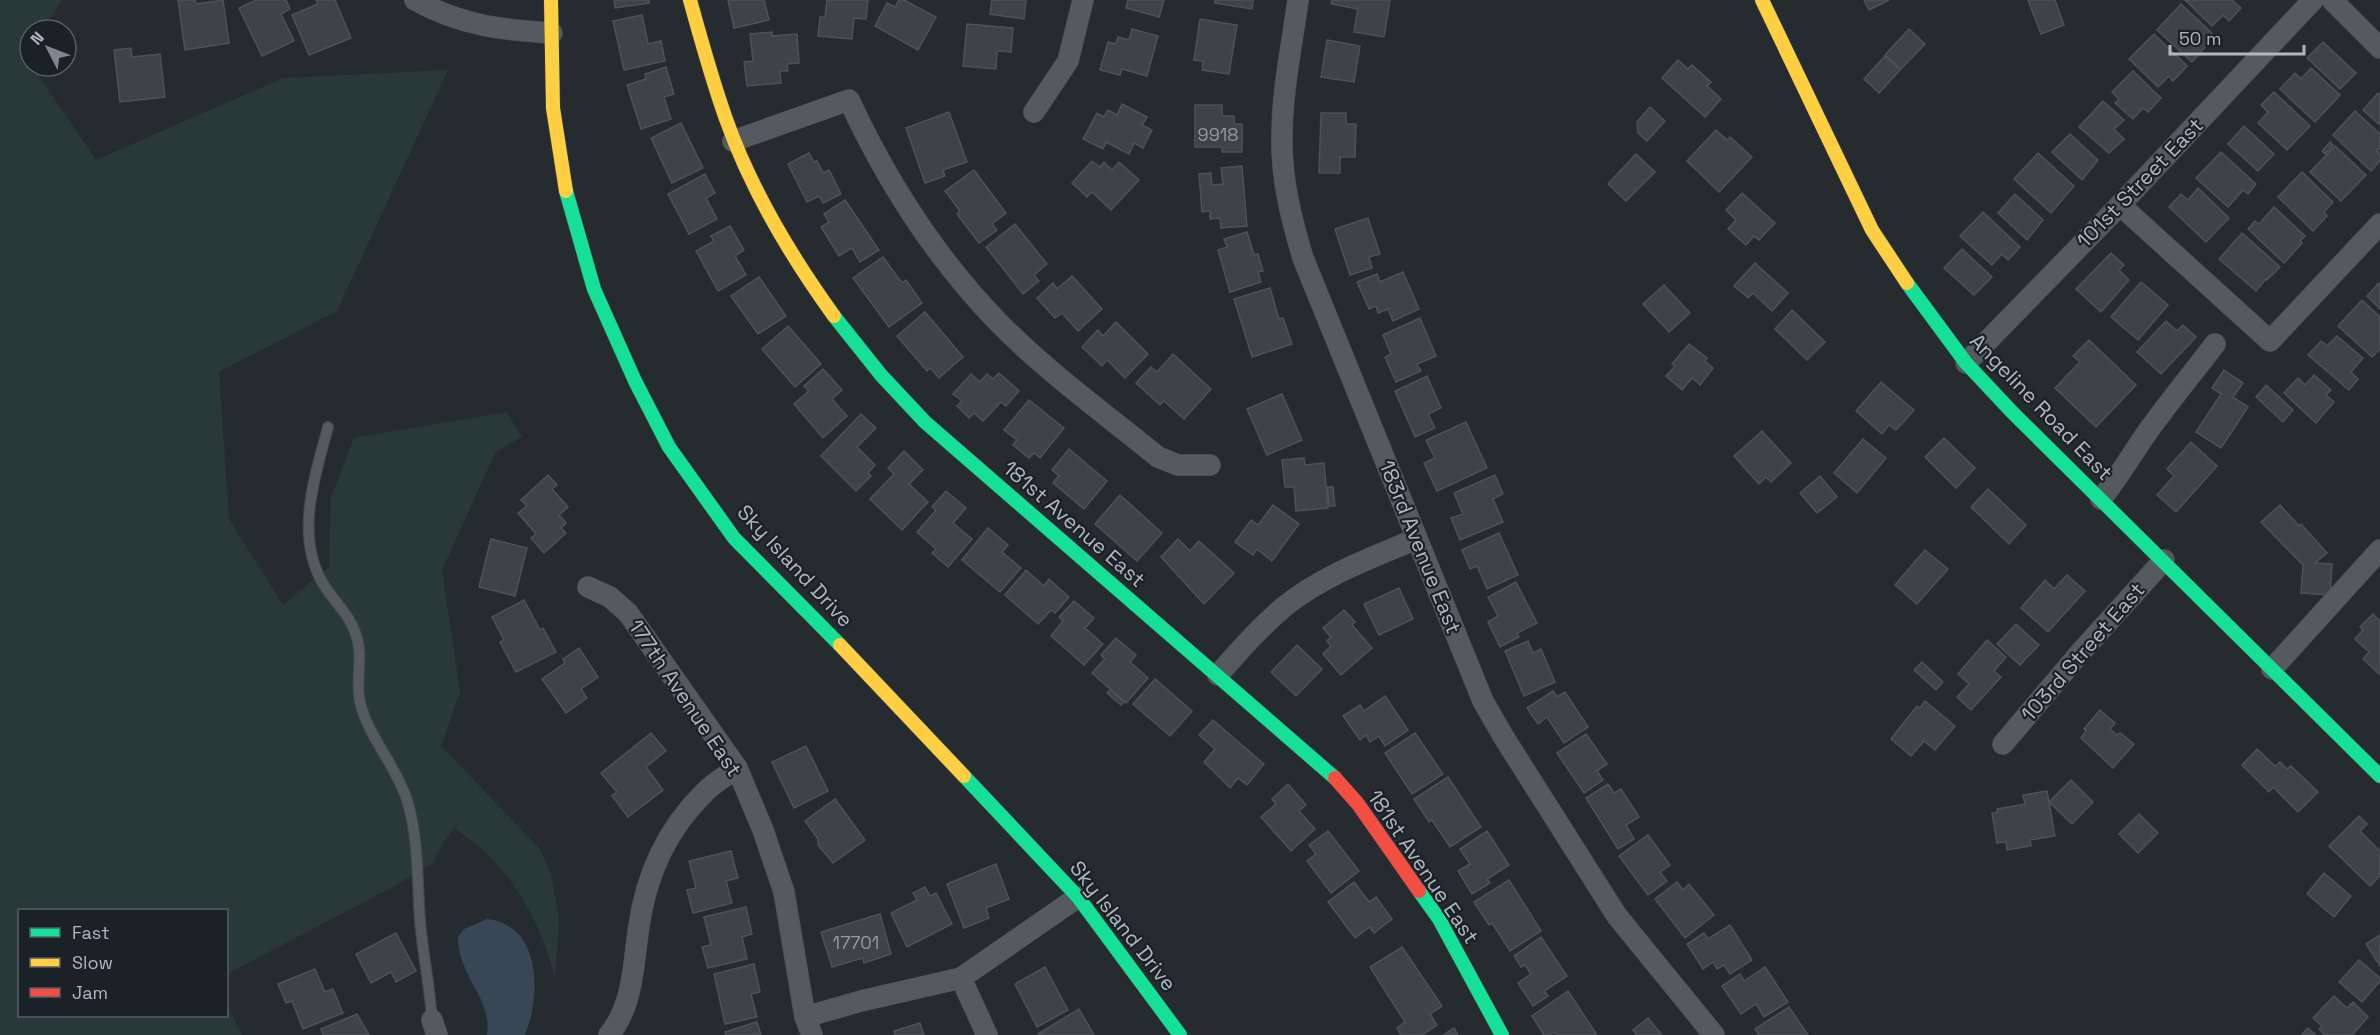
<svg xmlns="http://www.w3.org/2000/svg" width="2380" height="1035" font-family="'Space Grotesk',sans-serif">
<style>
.green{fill:#293938}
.water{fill:#374756}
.building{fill:#3f4347;stroke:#4d5257;stroke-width:1.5}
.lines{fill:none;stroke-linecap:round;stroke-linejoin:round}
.lane-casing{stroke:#43474a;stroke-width:12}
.street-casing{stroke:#43474a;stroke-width:22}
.fast-casing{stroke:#43474a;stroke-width:15}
.slow-casing{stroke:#43474a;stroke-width:15}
.jam-casing{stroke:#43474a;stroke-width:15}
.lane{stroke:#555a5e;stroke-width:10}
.street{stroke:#555a5e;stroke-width:21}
.fast{stroke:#16e098;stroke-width:14}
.slow{stroke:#ffcf43;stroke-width:14}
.jam{stroke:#f24e42;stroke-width:14}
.labels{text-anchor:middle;stroke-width:4.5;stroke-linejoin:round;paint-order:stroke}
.number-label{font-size:18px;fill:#939ba2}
.street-label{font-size:21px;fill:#afb8c1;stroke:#1a2228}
</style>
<rect width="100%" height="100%" fill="#262b2f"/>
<path class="green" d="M0 0H62L42 30H30V48L25 56 30 66H32L96 160 283 78 448 70 337 311 219 372 229 519 283 605 329 567 331 497 354 438 506 412 522 436 495 453 442 570 460 691 441 746 540 849 551 874 559 920 555 979C545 934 519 883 484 851 475 843 465 836 455 828L444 841 433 863 391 888 227 974 226 910H20V1016H226L227 1005 242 1035H0Z"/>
<path class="water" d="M487 919C542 925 541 995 525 1035H487C493 999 458 977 458 937L464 929Z"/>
<g class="building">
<polygon points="178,0 195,0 196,4 223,0 229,43 185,50"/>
<polygon points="256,0 286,0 290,9 281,14 294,41 262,56 239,8"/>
<polygon points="316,0 335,0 351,38 309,55 292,15 318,4"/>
<polygon points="614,0 649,0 649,3 615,8"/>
<polygon points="728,0 764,0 769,20 734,28"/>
<polygon points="827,0 868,0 866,19 854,18 852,39 818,36 820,17 825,17"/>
<polygon points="899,0 904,0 936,17 918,50 875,26 887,3 895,7"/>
<polygon points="992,0 1026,0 1024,19 990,14"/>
<polygon points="1128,0 1164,0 1159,17 1126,8"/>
<polygon points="1215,0 1253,0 1252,9 1215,3"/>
<polygon points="1332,0 1390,0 1384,37 1354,32 1358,9 1331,4"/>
<polygon points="1864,0 1889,0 1869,10"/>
<polygon points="2028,0 2055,0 2064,25 2041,34"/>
<polygon points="2185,0 2232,0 2241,8 2229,21 2223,15 2212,26"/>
<polygon points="2181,4 2215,36 2192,62 2157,30"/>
<polygon points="642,15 648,44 661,41 665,61 624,70 613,21"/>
<polygon points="1200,19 1237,25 1229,74 1202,70 1203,61 1194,60"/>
<polygon points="967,24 1013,28 1011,52 997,51 996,69 963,66"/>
<polygon points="1132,29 1158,36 1147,76 1122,69 1120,75 1100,70 1108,42 1116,44 1118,37 1129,40"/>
<polygon points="1909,29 1925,44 1901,69 1885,55"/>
<polygon points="772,32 772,36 797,34 799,63 787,64 788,71 780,71 781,83 747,86 744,62 753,61 750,34"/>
<polygon points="2154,34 2187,66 2173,81 2169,76 2158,87 2129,59"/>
<polygon points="1327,40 1360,46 1354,82 1321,77"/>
<polygon points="2323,42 2356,73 2340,89 2307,58"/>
<polygon points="131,48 132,57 160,54 165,97 120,102 114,50"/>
<polygon points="1885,56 1900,70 1879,93 1864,79"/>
<polygon points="1678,60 1688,69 1692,65 1711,82 1707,86 1721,99 1705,117 1662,78"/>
<polygon points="666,67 674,94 664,97 671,119 641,129 627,85 646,79 645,74"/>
<polygon points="2311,68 2340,95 2315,122 2280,89 2295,73 2301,79"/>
<polygon points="2133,71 2161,98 2148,112 2143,108 2133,119 2115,103 2119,99 2112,92"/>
<polygon points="2274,92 2310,126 2287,150 2258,123 2268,112 2261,105"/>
<polygon points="2378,93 2380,95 2380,125 2363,110"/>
<polygon points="2103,101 2124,120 2114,129 2124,139 2109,153 2079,127"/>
<polygon points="1122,104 1147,117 1142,125 1152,130 1143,148 1134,143 1129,154 1106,142 1103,149 1083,139 1097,113 1104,117 1108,110 1117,115"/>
<polygon points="1195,105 1222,105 1222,116 1234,116 1234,124 1242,124 1242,152 1222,152 1222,147 1195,147"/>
<polygon points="1650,107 1665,121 1647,141 1638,133 1637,122"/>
<polygon points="2355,111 2380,134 2380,148 2377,151 2380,155 2380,161 2371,171 2333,135"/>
<polygon points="949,112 967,162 943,170 945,176 925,183 906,128"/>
<polygon points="1321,113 1346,113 1346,124 1356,124 1355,157 1340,157 1340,173 1319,173"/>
<polygon points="681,123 703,168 672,183 651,138"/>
<polygon points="2244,126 2274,154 2258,171 2228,144"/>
<polygon points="1716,130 1727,140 1730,137 1752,157 1719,192 1687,161"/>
<polygon points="2070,134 2098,160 2082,180 2052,152"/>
<polygon points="2330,142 2333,145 2325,154 2322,151"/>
<polygon points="2335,146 2366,175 2341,201 2310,172"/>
<polygon points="2221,152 2256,184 2248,194 2243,190 2228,207 2196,178"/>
<polygon points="809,153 814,162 817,161 823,173 829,170 841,194 823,203 819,196 807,202 788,164"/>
<polygon points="2038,153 2074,186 2051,213 2014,179"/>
<polygon points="1636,154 1655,172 1626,201 1608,184"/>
<polygon points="1092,161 1100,167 1104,162 1112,170 1119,162 1139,180 1111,210 1092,192 1087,197 1072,183"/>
<polygon points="1242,166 1247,226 1221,228 1220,218 1210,219 1210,211 1202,212 1199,174 1211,173 1212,185 1223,184 1221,168"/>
<polygon points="974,170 1006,213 992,224 997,230 979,243 957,214 960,211 945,191"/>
<polygon points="2302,172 2333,202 2324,212 2327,216 2313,231 2278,197"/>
<polygon points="705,174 715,193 706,198 717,219 689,234 668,194"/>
<polygon points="2198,188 2229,218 2206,242 2169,207 2181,194 2188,200"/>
<polygon points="1742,193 1775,223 1759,240 1754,236 1746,245 1728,229 1736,220 1726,210"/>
<polygon points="2015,194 2043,220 2027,240 1998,213"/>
<polygon points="845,200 879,250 860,262 852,248 839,256 821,227 829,222 824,214"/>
<polygon points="2274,207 2305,236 2300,241 2302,243 2284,263 2248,229 2255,221 2259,224"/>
<polygon points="1983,212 2020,247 2008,260 2002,254 1992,265 1960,236"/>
<polygon points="1368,218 1380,254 1369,257 1372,268 1350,275 1335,229"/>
<polygon points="1015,224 1047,264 1034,275 1039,281 1023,294 986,247"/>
<polygon points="730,226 744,250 735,256 746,275 718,291 696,251 714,241 711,236"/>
<polygon points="1247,232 1254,255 1258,254 1263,271 1258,272 1261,282 1230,292 1218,250 1227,247 1224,239"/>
<polygon points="2242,233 2280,267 2267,280 2266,279 2256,291 2219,259"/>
<polygon points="1962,249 1992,277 1974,295 1944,268"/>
<polygon points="2111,253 2124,265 2119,270 2129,280 2101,312 2076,289"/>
<polygon points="883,257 902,283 906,280 922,303 889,327 853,278"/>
<polygon points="1755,263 1788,293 1772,311 1753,293 1748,298 1734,286"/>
<polygon points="1403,272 1419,309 1393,321 1388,309 1378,313 1376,306 1369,309 1357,282 1377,274 1380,282"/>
<polygon points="1072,276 1102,309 1078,331 1062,313 1055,318 1037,298 1053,283 1057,289"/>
<polygon points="759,277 786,316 758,334 731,296"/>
<polygon points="2141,282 2168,305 2138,340 2111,317"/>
<polygon points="2379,283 2380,283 2380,309 2367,296"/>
<polygon points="1664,285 1690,313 1669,332 1643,304"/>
<polygon points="1270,288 1279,319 1283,318 1292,344 1252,357 1234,299"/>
<polygon points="2362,300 2380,317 2380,349 2372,357 2338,326"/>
<polygon points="1792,310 1825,342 1807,360 1775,329"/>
<polygon points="925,312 963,357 939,378 930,368 927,371 897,336"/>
<polygon points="1420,318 1436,356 1417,364 1421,371 1396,382 1385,357 1391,354 1383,335"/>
<polygon points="2166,321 2177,331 2183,325 2196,337 2161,374 2137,352"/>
<polygon points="1116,322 1148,354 1125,378 1107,360 1102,366 1082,347 1098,330 1103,336"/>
<polygon points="788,326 821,364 795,387 762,349"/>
<polygon points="2337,336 2363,358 2351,372 2358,379 2349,390 2308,355 2321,341 2327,346"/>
<polygon points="2089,340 2136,385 2096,427 2055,388 2080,362 2073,356"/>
<polygon points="1689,344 1707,358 1705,361 1713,368 1700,385 1692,378 1682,390 1666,376 1675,366 1672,364"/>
<polygon points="1173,354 1211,389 1184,419 1164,401 1160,405 1136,383 1151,367 1157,372"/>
<polygon points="823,369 842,390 832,399 847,416 823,438 794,404 809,391 804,386"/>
<polygon points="2224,370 2243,383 2233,397 2248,407 2221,448 2196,432 2221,394 2212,388"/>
<polygon points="999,373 1019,391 1006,406 1001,402 983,421 974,413 969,418 957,406 962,401 953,394 971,374 980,382 987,374 993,379"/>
<polygon points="2314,375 2331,390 2326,395 2334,402 2316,423 2284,393 2298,378 2305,385"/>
<polygon points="1427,376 1441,408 1428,414 1435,428 1415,437 1395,391"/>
<polygon points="1881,382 1914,410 1896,430 1889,425 1882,434 1856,411"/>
<polygon points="2266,385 2293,410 2283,422 2256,397"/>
<polygon points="1282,394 1302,440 1267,455 1247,409"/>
<polygon points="1029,400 1064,428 1040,458 1034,453 1029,458 1013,445 1017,440 1004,430"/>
<polygon points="861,414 876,428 857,447 875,465 868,473 871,476 856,491 821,456"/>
<polygon points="1466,422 1487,468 1437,491 1424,463 1435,458 1426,440"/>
<polygon points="1762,431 1791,463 1771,482 1766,477 1759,484 1734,456"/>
<polygon points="1944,438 1975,468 1956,488 1925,457"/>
<polygon points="1863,439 1886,458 1857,493 1834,473"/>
<polygon points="2191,442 2217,466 2176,512 2157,495 2174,476 2167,469"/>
<polygon points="1069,449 1107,481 1084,509 1053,483 1059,476 1052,470"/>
<polygon points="904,451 923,470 909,484 928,502 902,530 870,499 894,474 888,468"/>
<polygon points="1304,458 1305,465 1324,463 1328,508 1296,511 1294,487 1285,487 1282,460"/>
<polygon points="548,475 557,485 552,489 568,507 559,515 566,523 561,528 566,533 544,553 531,538 536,534 518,513 527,506 521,500"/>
<polygon points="1495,475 1503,494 1493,499 1503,522 1460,540 1451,518 1463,514 1454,493"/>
<polygon points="1820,476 1837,497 1817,513 1800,493"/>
<polygon points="1327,487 1333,487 1335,506 1329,506"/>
<polygon points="1988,489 2026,525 2009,544 1971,507"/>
<polygon points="946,491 966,508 953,523 972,539 948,567 932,553 936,549 917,532 936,510 932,507"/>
<polygon points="1120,495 1162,533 1137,561 1095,524"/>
<polygon points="1273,505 1299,524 1272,561 1257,549 1253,555 1235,542 1251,520 1258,525"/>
<polygon points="2280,505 2299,526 2301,524 2327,553 2315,563 2332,564 2330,595 2301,593 2303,565 2261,522"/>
<polygon points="988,528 1008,545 1002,552 1021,568 1000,592 962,560"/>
<polygon points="1499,533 1518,575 1487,589 1477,566 1470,569 1462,550"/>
<polygon points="491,539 527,548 515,596 479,587"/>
<polygon points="1178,539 1190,551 1199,541 1234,573 1204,604 1161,557"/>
<polygon points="1925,550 1948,569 1917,604 1895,585"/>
<polygon points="1026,570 1044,586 1049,579 1069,597 1055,613 1051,610 1038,624 1005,595"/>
<polygon points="2067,575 2085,591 2048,632 2021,608 2045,580 2054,589"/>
<polygon points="1516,582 1537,623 1517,633 1519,637 1500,647 1488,622 1498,616 1488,597"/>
<polygon points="1399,588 1413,619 1379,635 1364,604"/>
<polygon points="524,600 540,630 543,628 556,652 516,672 500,642 504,640 492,617"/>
<polygon points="1074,601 1094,618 1085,628 1103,644 1084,665 1051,636 1063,621 1059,617"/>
<polygon points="1344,610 1355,622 1352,625 1372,648 1341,675 1323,654 1331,646 1327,641 1331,637 1323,628"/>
<polygon points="2373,614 2380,621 2380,675 2363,659 2369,652 2355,639 2363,630 2360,627"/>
<polygon points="2016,624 2039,645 2020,665 1997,644"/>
<polygon points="1116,638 1136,655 1130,662 1148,678 1126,703 1092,673 1105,659 1101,655"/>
<polygon points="1987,640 2006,657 1994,671 2001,677 1971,710 1957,697 1969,684 1958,674"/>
<polygon points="1528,641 1533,653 1541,649 1555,682 1524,696 1505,651"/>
<polygon points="1297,645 1322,669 1296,696 1271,672"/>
<polygon points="579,648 598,677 581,689 587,698 566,713 542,679 565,663 563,659"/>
<polygon points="1922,662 1943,682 1936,690 1914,670"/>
<polygon points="1155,679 1192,711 1170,736 1133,704"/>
<polygon points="1110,690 1124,702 1121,705 1107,693"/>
<polygon points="1553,691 1557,697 1565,692 1588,727 1564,743 1547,717 1538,724 1527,708"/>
<polygon points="1385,696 1408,730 1385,746 1379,736 1370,742 1366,735 1360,740 1343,716 1360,705 1364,711"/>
<polygon points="1925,701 1955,726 1935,750 1924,741 1911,756 1891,739 1917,706 1920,708"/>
<polygon points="2100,710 2115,723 2110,729 2117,735 2120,733 2134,744 2113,768 2081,738 2086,731 2084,729"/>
<polygon points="1213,720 1264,764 1247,785 1238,778 1230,788 1204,762 1215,749 1199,735"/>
<polygon points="651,733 666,751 646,767 663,790 628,817 612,796 617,792 601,773"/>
<polygon points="1415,733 1443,774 1412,794 1385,753"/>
<polygon points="1586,734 1607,764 1597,771 1603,780 1584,793 1557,753"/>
<polygon points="806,746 828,791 794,808 772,762"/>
<polygon points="2257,749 2275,766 2280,762 2287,769 2291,766 2318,792 2298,812 2273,787 2269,792 2242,765"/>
<polygon points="1448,777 1481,827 1450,847 1432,820 1429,822 1414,799"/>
<polygon points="2071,780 2093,802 2072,824 2049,802"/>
<polygon points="1288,784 1306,805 1299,811 1315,829 1291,851 1261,817 1276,804 1272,799"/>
<polygon points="1608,784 1614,793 1621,789 1639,817 1626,825 1634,839 1618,849 1586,798"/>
<polygon points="2047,791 2055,836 2030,840 2031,846 2007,850 2006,842 1997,843 1992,813 1998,812 1997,809 2025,804 2023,795"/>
<polygon points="835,799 865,840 833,863 818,845 818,839 805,821"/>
<polygon points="2139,814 2158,833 2138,853 2119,834"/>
<polygon points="2359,816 2367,824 2360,831 2380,851 2380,876 2370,886 2329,846"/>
<polygon points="1328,831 1359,871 1331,893 1307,861 1316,854 1309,845"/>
<polygon points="1487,831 1509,865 1487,879 1490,883 1472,894 1458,871 1470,864 1460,849"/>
<polygon points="1648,835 1670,865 1660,872 1667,881 1648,895 1619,856"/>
<polygon points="731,851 738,878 726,881 732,903 693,913 687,890 696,888 689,861"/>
<polygon points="996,864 1009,899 986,908 989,918 964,928 947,884"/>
<polygon points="2324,873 2351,896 2334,917 2307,894"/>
<polygon points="1509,880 1541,931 1510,951 1492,923 1489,925 1474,902"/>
<polygon points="1354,882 1369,902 1376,897 1392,919 1374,933 1370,927 1355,938 1328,902"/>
<polygon points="1677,882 1683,890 1689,884 1714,915 1685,938 1655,899"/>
<polygon points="925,887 930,896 936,893 952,924 907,947 891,913 917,900 913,893"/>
<polygon points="746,907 752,934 742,937 747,959 708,968 702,947 711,945 704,917"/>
<polygon points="880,914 891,954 864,963 863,958 832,967 821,932"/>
<polygon points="1730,925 1752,960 1730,974 1724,965 1717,969 1713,962 1703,969 1687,944 1704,933 1708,939"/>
<polygon points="396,933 416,971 396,982 391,972 371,983 356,954"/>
<polygon points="2380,935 2380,966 2366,944"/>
<polygon points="1541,937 1567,976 1544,991 1548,996 1533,1006 1518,983 1531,974 1525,965 1521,967 1514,956"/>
<polygon points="1402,947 1442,1006 1430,1014 1437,1025 1422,1035 1401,1035 1397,1028 1405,1022 1370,967"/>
<polygon points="2359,960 2380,978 2380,981 2362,1002 2339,982"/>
<polygon points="754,964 760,992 751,994 757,1017 725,1024 714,974"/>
<polygon points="1045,967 1068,1010 1037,1027 1015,984"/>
<polygon points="1765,967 1788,1002 1764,1017 1756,1004 1741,1014 1722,986 1740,974 1744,981"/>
<polygon points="315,969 325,992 333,989 343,1013 303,1029 292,1001 286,1003 278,984"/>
<polygon points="1568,991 1597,1035 1558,1035 1556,1033 1544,1035 1532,1016"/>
<polygon points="2334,996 2347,1008 2353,1002 2368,1017 2352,1035 2325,1035 2319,1029 2322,1026 2313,1018"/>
<polygon points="1789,1007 1808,1035 1759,1035 1755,1029"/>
<polygon points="1079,1009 1094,1035 1038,1035 1038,1034"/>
<polygon points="357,1014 369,1035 323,1035 321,1029"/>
<polygon points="1648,1018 1662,1035 1637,1035 1633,1030"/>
<polygon points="757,1022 761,1035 726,1035 725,1032"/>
<polygon points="920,1023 924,1035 895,1035 894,1031"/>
<polygon points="1454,1028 1458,1035 1443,1035"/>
<polygon points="2308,1028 2316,1035 2301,1035"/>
</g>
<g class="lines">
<g class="lane-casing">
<path id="lane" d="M328 427C315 476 295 534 322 582 332 600 350 614 356 635 364 656 355 680 360 702 368 737 396 765 407 800 419 839 417 882 420 921 423 955 430 987 432 1020"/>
</g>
<g class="street-casing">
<g id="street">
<path d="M415 0C461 25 500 30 552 33"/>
<path d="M1298 0C1292 45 1282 91 1282 136 1281 178 1291 218 1303 258L1483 701 1503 736 1617 916 1714 1035"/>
<polyline points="2332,0 2380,48"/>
<polyline points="1034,112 1068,61 1083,0"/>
<path d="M733 141 849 100C887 182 934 256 998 322 1046 371 1104 413 1158 457L1178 465H1210"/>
<polyline points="2120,205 2270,341 2380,224"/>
<polyline points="1966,363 2120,205 2313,0"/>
<path d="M2101 499C2118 478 2131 456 2146 434 2168 403 2192 374 2215 344"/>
<polyline points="588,587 610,597 628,613 737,768 763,830 784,892 805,1017 812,1035"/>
<polyline points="2272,669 2380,550"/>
<path d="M1218 675C1239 651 1260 627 1285 606 1324 575 1371 558 1416 539"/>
<polyline points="2003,744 2079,654 2164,560"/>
<polyline points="961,978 987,1035"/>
<polyline points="805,1017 861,1001 961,978 1078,897"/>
<polyline points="432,1020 437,1035"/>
<path d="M609 1035C634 1004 633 964 639 926 646 876 667 829 704 793 713 783 726 776 737 768"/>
</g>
</g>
<g class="fast-casing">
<g id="fast">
<polyline points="566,191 594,289 635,381 669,447 734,538 840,645"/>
<polyline points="1907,283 1966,363 2012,412 2380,776"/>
<polyline points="834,316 881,375 925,422 1335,778"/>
<polyline points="964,776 1078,897 1180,1035"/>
<polyline points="1419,891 1439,919 1502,1035"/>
</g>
</g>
<g class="slow-casing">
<g id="slow">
<polyline points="551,0 553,108 566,191"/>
<path d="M690 0C701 40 712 80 726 119 751 190 790 255 834 316"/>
<polyline points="1762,0 1872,230 1907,283"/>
<polyline points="840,645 964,776"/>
</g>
</g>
<g class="jam-casing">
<polyline id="jam" points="1335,778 1358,804 1419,891"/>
</g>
<use href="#lane" class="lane"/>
<use href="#street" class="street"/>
<use href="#fast" class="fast"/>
<use href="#slow" class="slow"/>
<use href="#jam" class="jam"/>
</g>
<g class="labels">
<g class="number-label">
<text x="1218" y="141">9918</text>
<text x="856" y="949">17701</text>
</g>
<g class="street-label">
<text transform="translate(2140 183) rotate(-46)" y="7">101st Street East</text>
<text transform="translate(2041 407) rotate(46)" y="7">Angeline Road East</text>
<text transform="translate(1074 524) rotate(41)" y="7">181st Avenue East</text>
<text transform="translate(1420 547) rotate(68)" y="7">183rd Avenue East</text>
<text transform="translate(795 566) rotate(47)" y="7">Sky Island Drive</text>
<text transform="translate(2083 652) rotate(-49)" y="7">103rd Street East</text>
<text transform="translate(685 698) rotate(56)" y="7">177th Avenue East</text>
<text transform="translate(1423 867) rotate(56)" y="7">181st Avenue East</text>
<text transform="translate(1123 926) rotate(52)" y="7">Sky Island Drive</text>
</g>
</g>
<rect x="18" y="909" width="210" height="108" fill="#1a2228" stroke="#565e65" stroke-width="1.5"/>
<rect x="30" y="928" width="30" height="9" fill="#16e098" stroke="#565e65" stroke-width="1.5"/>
<text x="72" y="939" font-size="18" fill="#afb8c1">Fast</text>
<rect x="30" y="958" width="30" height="9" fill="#ffcf43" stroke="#565e65" stroke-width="1.5"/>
<text x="72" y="969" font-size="18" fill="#afb8c1">Slow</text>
<rect x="30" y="988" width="30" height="9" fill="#f24e42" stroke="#565e65" stroke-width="1.5"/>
<text x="72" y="999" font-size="18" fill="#afb8c1">Jam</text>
<g transform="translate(48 48) rotate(312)"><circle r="28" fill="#1a2228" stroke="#565e65" stroke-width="1.5"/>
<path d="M0-4.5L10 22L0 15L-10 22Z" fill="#7f878e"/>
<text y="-9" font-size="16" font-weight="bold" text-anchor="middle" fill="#afb8c1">N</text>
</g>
<path d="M2170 45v9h134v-9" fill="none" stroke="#afb8c1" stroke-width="3"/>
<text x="2179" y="45" font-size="18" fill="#afb8c1" stroke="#1a2228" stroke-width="4.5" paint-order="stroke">50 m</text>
</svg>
